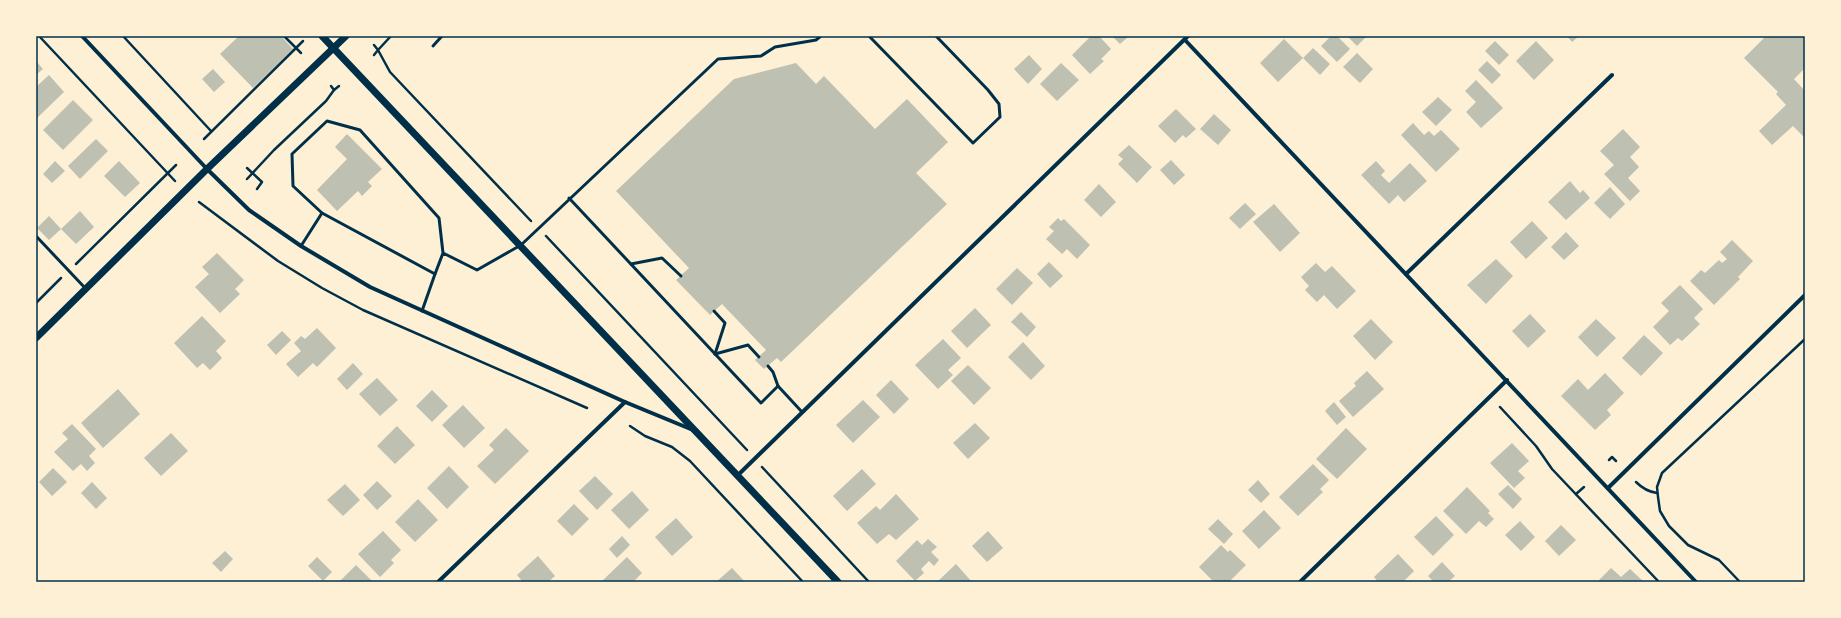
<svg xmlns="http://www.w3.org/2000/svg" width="1841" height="618" font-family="Montserrat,sans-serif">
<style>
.building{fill:#bec0b2}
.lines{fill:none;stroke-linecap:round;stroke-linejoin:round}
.path{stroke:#003049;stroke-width:2.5}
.service{stroke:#003049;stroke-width:3}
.minor{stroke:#003049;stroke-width:4}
.tertiary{stroke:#003049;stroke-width:7}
.neatline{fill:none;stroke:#003049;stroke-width:1.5}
</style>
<rect width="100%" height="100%" fill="#fdf0d5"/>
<g class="building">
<polygon points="239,36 281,36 293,49 253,88 220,54"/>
<polygon points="1091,36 1099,36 1111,49 1101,59 1104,61 1090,74 1072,55"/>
<polygon points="1112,36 1129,36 1120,44"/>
<polygon points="1331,36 1337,36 1350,49 1337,62 1321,46"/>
<polygon points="1347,36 1367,36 1357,46"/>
<polygon points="1567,36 1579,36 1572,42"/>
<polygon points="1766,36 1805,36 1805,68 1794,79 1805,91 1805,138 1793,126 1772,145 1759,131 1786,105 1776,94 1778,92 1744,58"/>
<polygon points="1284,39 1303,58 1313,48 1330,64 1320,75 1303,58 1278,82 1260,63"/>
<polygon points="1495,41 1509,55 1499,65 1485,51"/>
<polygon points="1536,41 1554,60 1534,80 1516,61"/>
<polygon points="1357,53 1373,69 1360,83 1343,67"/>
<polygon points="1029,55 1042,69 1028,84 1014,69"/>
<polygon points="36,61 43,69 36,75"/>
<polygon points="1487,61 1501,75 1492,84 1478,70"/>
<polygon points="796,63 816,84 824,76 875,129 907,99 948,142 916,173 947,204 781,362 777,358 764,369 755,360 766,350 722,304 710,315 676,280 689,268 616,191 734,79"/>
<polygon points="1061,63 1079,80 1057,101 1040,84"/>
<polygon points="213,69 225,82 214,92 202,79"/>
<polygon points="49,75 64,92 36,119 36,87"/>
<polygon points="1476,80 1503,108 1481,128 1466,112 1476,102 1465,91"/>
<polygon points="1438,97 1452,110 1436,126 1422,112"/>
<polygon points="73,100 93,120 63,150 43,130"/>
<polygon points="1176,109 1196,129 1186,138 1183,135 1175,143 1158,126"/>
<polygon points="1214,114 1231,130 1218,145 1200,129"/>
<polygon points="1413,123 1424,135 1429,131 1434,136 1441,130 1460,149 1436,172 1401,135"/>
<polygon points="1623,129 1640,147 1630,157 1639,167 1628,178 1640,191 1630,201 1604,174 1614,165 1600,151"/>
<polygon points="347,134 382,169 368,182 372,186 362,196 358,191 337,211 317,190 347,159 335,147"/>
<polygon points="96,139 108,151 80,179 68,166"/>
<polygon points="1129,145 1152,167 1137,183 1118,164 1123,159 1118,155"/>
<polygon points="1171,160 1185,175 1174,185 1160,170"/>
<polygon points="55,161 65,171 52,183 43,174"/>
<polygon points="119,161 140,183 125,197 104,176"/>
<polygon points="1376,161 1385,171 1381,175 1389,183 1410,163 1427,181 1404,202 1398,195 1389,204 1361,175"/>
<polygon points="1570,181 1580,193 1583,190 1590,198 1566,220 1548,202"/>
<polygon points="1099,184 1116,202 1101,217 1084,200"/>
<polygon points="1610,187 1625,204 1610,219 1594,203"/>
<polygon points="1245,203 1256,214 1240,229 1229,218"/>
<polygon points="1274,204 1300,233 1280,252 1253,222"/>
<polygon points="80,211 94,227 76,244 61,229"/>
<polygon points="49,216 61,229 49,240 37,228"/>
<polygon points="1058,218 1061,221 1064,219 1090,245 1077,259 1067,249 1062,254 1046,239 1054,231 1049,227"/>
<polygon points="1532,221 1548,238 1526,259 1510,242"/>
<polygon points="1566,232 1579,246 1564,260 1551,247"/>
<polygon points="1732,240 1753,261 1738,277 1740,279 1714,305 1690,281 1701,270 1705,273 1719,260 1722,263 1727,259 1720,252"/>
<polygon points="217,253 244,280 235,289 240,294 220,313 195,287 209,274 202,267"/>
<polygon points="1496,259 1513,276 1486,304 1467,285"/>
<polygon points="1049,262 1063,276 1050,288 1037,274"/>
<polygon points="1316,263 1325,272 1332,266 1356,291 1337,309 1324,295 1317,302 1305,290 1309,286 1301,277"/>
<polygon points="1017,268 1033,283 1012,305 996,289"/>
<polygon points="1680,285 1703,309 1694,318 1700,324 1682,341 1678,338 1670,345 1653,327 1669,311 1661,303"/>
<polygon points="975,308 991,325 967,348 951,331"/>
<polygon points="1021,312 1036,327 1027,337 1011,322"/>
<polygon points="1530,314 1546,331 1528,348 1512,331"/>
<polygon points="202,316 226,341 216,351 222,358 210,370 203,363 197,368 174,343"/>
<polygon points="1371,319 1393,342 1375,360 1353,336"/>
<polygon points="1596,319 1616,338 1597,357 1578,337"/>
<polygon points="317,328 336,348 317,367 313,363 298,377 286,364 301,351 294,343 301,336 305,339"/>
<polygon points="282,331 291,340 276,355 267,345"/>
<polygon points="1644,335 1663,353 1641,376 1622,358"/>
<polygon points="943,339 961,358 948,370 953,375 938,389 915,365"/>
<polygon points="1023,342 1045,366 1031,380 1008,357"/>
<polygon points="353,363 363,374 347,390 337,379"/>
<polygon points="968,365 991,388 974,405 951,381"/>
<polygon points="1367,371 1384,389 1353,417 1339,401 1356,386 1354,383"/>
<polygon points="1605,373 1624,393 1607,410 1611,415 1595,430 1561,396 1578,379 1588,390"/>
<polygon points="377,378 398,400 380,416 359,394"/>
<polygon points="891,380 909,399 894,414 876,395"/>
<polygon points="118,389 140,414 103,448 81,423"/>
<polygon points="432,390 448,406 432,422 416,406"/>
<polygon points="863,400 880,417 853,443 836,425"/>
<polygon points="1334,402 1346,417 1337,425 1325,411"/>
<polygon points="463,405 485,428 464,448 442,425"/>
<polygon points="975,423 990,438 968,459 953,443"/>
<polygon points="72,424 96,449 89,456 95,463 87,471 81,464 73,471 54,452 68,439 62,433"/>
<polygon points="397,426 415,445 395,464 377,446"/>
<polygon points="506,428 529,451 495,484 477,466 494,450 489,445"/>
<polygon points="1346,428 1367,449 1337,479 1316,459"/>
<polygon points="171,433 188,451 161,476 144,458"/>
<polygon points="1512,443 1529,461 1518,471 1525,478 1514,488 1490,463"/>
<polygon points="1313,464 1329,480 1320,489 1323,492 1298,516 1279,497"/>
<polygon points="449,466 469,487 447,509 427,488"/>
<polygon points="53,468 67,482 52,496 39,482"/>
<polygon points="862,469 876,484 847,511 833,496"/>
<polygon points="595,476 613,494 597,510 579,491"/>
<polygon points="1258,480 1270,494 1261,503 1248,490"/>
<polygon points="377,481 392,496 377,510 363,495"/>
<polygon points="92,482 107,498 96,509 81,493"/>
<polygon points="345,484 360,500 343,516 327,500"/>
<polygon points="1508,485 1522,499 1513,509 1498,494"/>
<polygon points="1467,487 1490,511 1488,513 1494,519 1486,527 1479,521 1466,534 1443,511"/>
<polygon points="632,491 649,510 629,529 611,510"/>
<polygon points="896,494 919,519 896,540 889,534 877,544 857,523 876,506 880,510"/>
<polygon points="418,499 438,520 415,542 395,522"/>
<polygon points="574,504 589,519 572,536 557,521"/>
<polygon points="1264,510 1281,528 1259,549 1242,531"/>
<polygon points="1436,516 1454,535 1433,556 1414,537"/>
<polygon points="676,518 693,537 672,556 655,537"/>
<polygon points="1218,519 1233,534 1224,544 1208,529"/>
<polygon points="1520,521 1535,537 1521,551 1505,535"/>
<polygon points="1561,525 1576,540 1559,556 1545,541"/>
<polygon points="383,531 401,550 391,560 394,563 380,577 358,554"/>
<polygon points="988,531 1003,548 987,562 972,546"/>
<polygon points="622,536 630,545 617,558 609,549"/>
<polygon points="928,539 937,547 931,552 939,560 934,566 929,561 921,569 924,573 915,581 896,561 917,540 922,545"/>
<polygon points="1221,545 1228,552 1230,550 1246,565 1229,582 1214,582 1199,567"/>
<polygon points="225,551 233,559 221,572 212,563"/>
<polygon points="1398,554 1414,571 1403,582 1378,582 1374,577"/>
<polygon points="538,556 555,576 548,582 523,582 517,575"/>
<polygon points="317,557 332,572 323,581 308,566"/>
<polygon points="627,557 642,573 633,582 601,582"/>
<polygon points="1442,562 1455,576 1448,582 1434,582 1428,576"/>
<polygon points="956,564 972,582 937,582"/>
<polygon points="356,565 373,582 339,582"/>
<polygon points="732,568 745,582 716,582"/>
<polygon points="1611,568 1621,577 1630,569 1644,582 1601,582 1599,580"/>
</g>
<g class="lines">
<g class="path">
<polyline points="39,36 175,181"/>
<polyline points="123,36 211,131"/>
<polyline points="391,36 378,50 390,72 531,221"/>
<polyline points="301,53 296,48 303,41"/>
<polyline points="374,55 378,50 374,45"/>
<polyline points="331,86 334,90 339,86"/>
<polyline points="204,139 296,48 284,36"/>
<polyline points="247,168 262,182 257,189"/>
<polyline points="247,179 274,150 326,101 334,90"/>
<polyline points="199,202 278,261 322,288 363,310 587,408"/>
<polyline points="546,236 747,450"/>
<polyline points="76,264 176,165"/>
<polyline points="36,303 61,278"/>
<polyline points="1500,407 1536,446 1552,469 1659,582"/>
<polyline points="630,426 645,436 672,447 690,461 803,582"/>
<polyline points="1609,460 1612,457 1616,461"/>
<polyline points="762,467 869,582"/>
<path d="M1636 482C1642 488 1649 492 1657 493"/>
<polyline points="1576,494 1584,487"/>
<polyline points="1740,582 1719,560 1688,545 1669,526 1660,511 1658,497 1657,487 1662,473 1805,339"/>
</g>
<g class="service">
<polyline points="869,36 973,143 1000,117 999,104 988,90 936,36"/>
<polyline points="433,46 442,36"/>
<polyline points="569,198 761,403 778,386 802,412"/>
<polyline points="36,236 86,289"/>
<polyline points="301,246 322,213"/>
<polyline points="443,253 435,274 322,213 293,186 292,154 327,121 360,130 439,218 443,253 477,270 521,245 718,59 761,56 775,47 816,40 821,36"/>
<polyline points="631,264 662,258 681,276"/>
<polyline points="422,311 435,274"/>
<polyline points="714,311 725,323 715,354"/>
<polyline points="715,354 748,345 759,357"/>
<polyline points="768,366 773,372 778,386"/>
</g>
<g class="minor">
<polyline points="82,36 207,169 249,210 301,246 370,287 625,402 693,430"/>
<polyline points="1185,40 1696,582"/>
<polyline points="1406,274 1612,75"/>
<polyline points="737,476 1188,36"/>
<polyline points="1608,488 1805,295"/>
<polyline points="438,582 625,402"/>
<polyline points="1300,582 1507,380"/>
</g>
<g class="tertiary">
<polyline points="322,36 838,582"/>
<polyline points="36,338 207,169 346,36"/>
</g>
</g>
<rect width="1841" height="618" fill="none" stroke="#fdf0d5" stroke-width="74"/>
<rect x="37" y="37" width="1767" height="544" class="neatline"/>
</svg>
